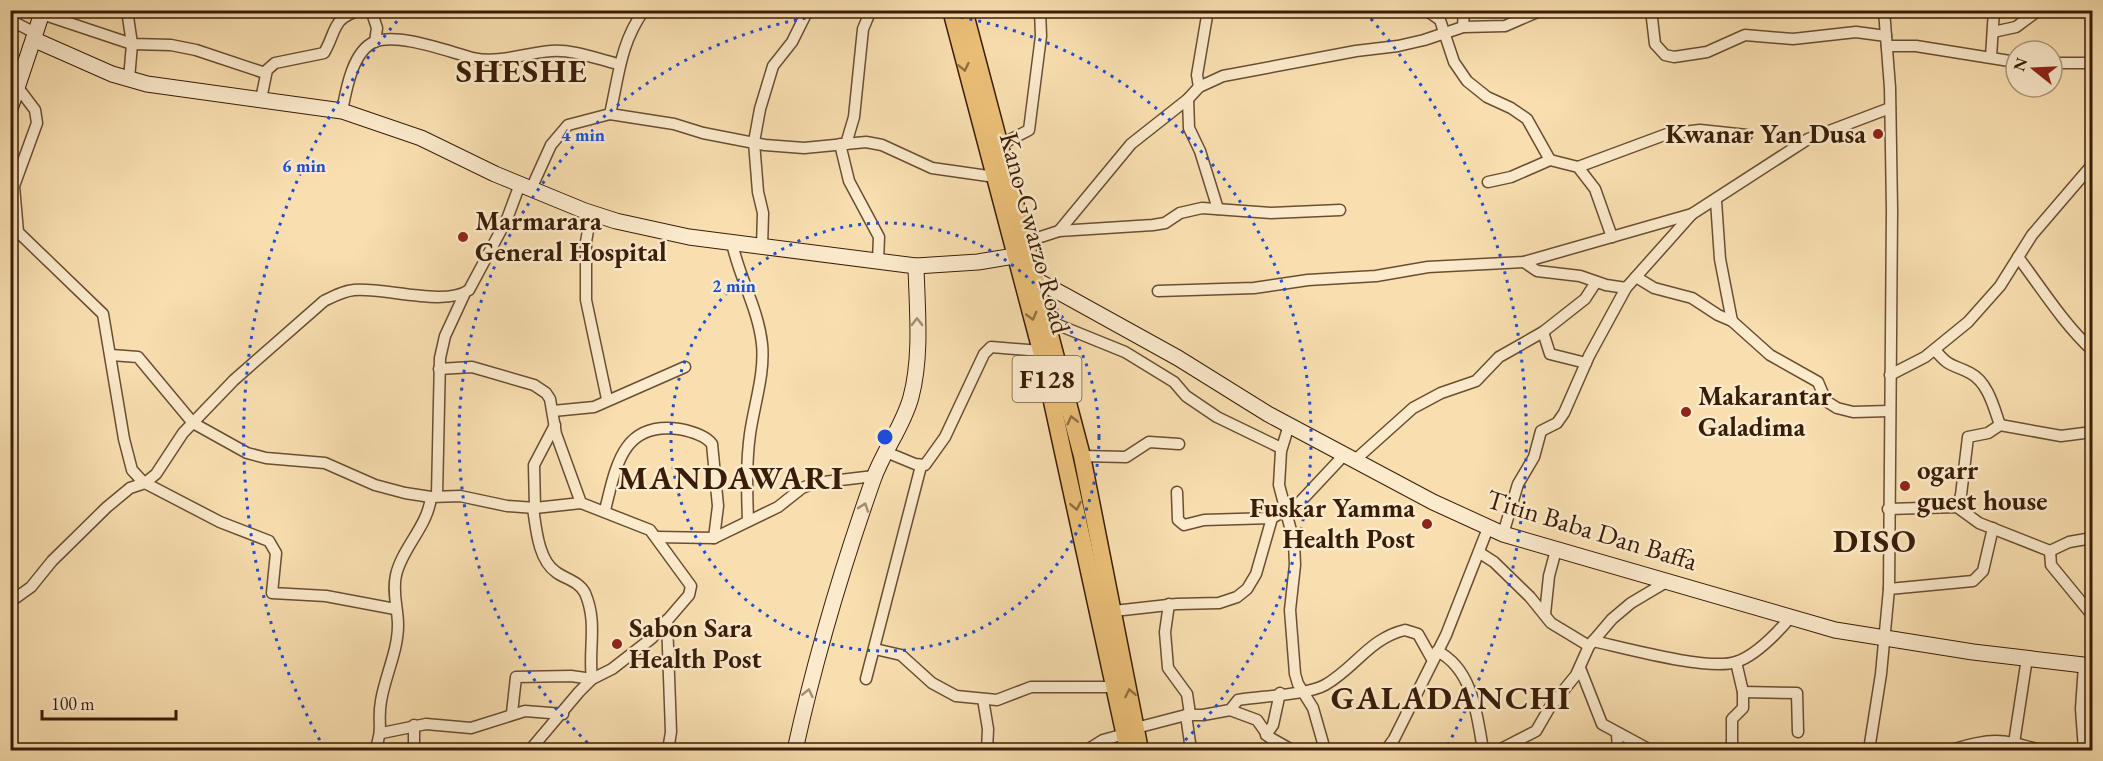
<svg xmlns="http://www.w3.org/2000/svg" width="2103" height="761" font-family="'EB Garamond',serif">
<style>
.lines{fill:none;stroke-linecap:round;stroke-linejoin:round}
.street-casing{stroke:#694e32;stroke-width:13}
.secondary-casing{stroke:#391d08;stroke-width:17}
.primary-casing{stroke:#391d08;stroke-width:19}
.street{stroke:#fbeacc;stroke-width:10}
.secondary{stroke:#fbeacc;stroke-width:15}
.primary{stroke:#ecc078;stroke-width:16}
.oneway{stroke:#926e40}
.oneway2{stroke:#a48e74}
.ring{fill:none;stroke:#1d4ed8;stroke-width:3;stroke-dasharray:3 6}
.poi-dot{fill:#8f2418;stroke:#fbeacc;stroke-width:2}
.labels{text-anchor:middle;stroke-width:5;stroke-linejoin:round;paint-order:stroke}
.shield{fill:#fbeacc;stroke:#735a43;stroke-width:1.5}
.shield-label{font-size:26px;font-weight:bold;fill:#391d08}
.poi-label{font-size:27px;font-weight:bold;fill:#391d08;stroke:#fbeacc;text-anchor:start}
.street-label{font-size:27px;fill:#391d08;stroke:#fbeacc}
.district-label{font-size:33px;font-weight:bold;letter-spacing:1.5px;fill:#391d08;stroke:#fbeacc}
.centre{fill:#1d4ed8;stroke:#fbeacc;stroke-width:3}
.ring-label{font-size:18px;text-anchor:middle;font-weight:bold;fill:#1d4ed8;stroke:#fbeacc;stroke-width:5;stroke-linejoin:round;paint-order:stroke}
</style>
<rect width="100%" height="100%" fill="#f9dfb0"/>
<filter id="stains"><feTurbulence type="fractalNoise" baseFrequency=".00333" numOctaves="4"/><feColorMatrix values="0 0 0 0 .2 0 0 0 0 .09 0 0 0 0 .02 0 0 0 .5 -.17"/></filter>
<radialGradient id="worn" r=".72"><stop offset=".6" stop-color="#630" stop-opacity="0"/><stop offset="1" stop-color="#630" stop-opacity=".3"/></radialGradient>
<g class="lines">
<g class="street-casing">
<g id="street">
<polyline points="127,10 132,44 129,79"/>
<polyline points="371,10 377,28 375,42"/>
<polyline points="1426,10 1440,20 1454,62 1467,81 1487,97 1511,108 1527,119 1550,160"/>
<polyline points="1651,10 1655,44 1665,55 1674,57 1707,52 1745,35 1793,39 1856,32 1886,36"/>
<polyline points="42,14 132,44 171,45 196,50 265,73"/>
<polyline points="10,20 37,34"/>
<polyline points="1463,27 1464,10"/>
<polyline points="1993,32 2016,27 2039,10"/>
<polyline points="1887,46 1916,46 2016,62"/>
<polyline points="1991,57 1994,10"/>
<polyline points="2052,63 2092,63"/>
<polyline points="10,77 35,110 37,123 14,186 18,232 103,314 124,439 132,470 144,483"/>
<polyline points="1199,87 1197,75 1208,10"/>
<path d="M261 99 267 70 275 63 324 53C337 31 331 19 360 10"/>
<polyline points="1188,99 1189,128 1200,151 1218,209"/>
<path d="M342 111C346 91 352 52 374 42 398 32 449 52 473 58 499 64 525 53 551 51 573 49 597 59 618 64"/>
<polyline points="610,114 674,124 703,133 765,145 804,148 866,142 882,145 932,168 995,177"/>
<polyline points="840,144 849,181 879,237 878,261"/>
<polyline points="846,144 854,117 863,29 871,10"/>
<polyline points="1000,145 1029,130 1041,36 1040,10"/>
<polyline points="1578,167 1667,134 1700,130 1747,135"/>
<polyline points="1488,182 1511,177 1550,160 1578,167 1595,189 1612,237"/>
<path d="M531 189 551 145 568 125 610 114C619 75 620 44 644 10"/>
<polyline points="1716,201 1720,259 1732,321"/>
<polyline points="591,213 586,242 586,300 607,399"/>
<polyline points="1059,231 1131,144 1188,99 1199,87 1223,76 1356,51 1398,46 1424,40 1463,27 1505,26 1542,10"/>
<polyline points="1025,242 1059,231 1153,225 1165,223 1180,213 1202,208 1271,213 1340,210"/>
<path d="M732 243C739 277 758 308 762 344 765 374 754 405 750 434 746 463 747 492 748 521"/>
<polyline points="762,247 763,213 758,192 754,142 760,109 773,66 792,42 808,10"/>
<path d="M2018 257C2042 289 2063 323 2092 350"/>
<polyline points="1524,262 1537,271 1580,276 1606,285 1626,288"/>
<polyline points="1636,277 1654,288 1692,298 1718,315 1732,321 1770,355 1818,382 1826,401 1837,408 1853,412 1889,411"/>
<polyline points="1158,291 1254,288 1308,280 1376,276 1428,267 1524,262 1692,214 1808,139 1890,108"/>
<polyline points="1046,320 1125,352 1174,382 1186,396 1217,417 1281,448"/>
<polyline points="1543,332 1550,354 1586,363"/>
<path d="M1935 350C1951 369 1951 363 1970 373 1988 382 1994 408 2000 425"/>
<polyline points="111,355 138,357 193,423 247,453 266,458 325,463 375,485 405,493 431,497 460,496 507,506 535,508 581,503 650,530 691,586 689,595 652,638 612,669 592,679 579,692 530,750"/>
<polyline points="439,369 472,367 534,385 546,393 550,399 556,434 581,503"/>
<polyline points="1890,375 1925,357 1968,322 2000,286 2032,235 2092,165"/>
<polyline points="553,411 594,407 685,367"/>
<polyline points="1289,425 1281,451 1279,485 1294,542 1295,565 1290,610 1295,674 1298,684 1313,708 1325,750"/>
<polyline points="886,452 915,464 925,465 945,437 984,354 991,347 1041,351"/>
<polyline points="1082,456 1126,457 1149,442 1179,444"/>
<polyline points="1355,460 1413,408 1441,393 1476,381 1499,357 1543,332 1585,299 1596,282"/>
<polyline points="145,483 220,522 269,541 276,553 272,593 326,596 395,609"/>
<polyline points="1177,492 1178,520 1184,525 1204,520 1272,518 1300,502 1345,454"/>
<polyline points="437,495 440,358 445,336 464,295"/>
<polyline points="1957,507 1961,495 1968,437 1988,433 2000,425 2061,436 2092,432"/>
<polyline points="535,508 534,465 555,425"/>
<polyline points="1888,509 1957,507 1979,523 2050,551"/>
<path d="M605 510C616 467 622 421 679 429 690 431 705 435 712 444L718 506 714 538"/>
<polyline points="1503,534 1518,484 1534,457 1541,431 1557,423 1564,413 1589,356 1626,288 1692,214"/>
<polyline points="657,537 714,538 778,507 802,488 815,483 874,476"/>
<polyline points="2050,551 2051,565 2092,615"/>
<polyline points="2050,551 2069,542 2092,538"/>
<polyline points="1480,553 1494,562 1530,597 1551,623 1589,646"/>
<polyline points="1889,589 1973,581 1983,571 1993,528"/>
<path d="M10 602 31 587 52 561 107 507 130 488 145 483 156 474 183 433 234 380 324 301C334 296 343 291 354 290 383 287 445 307 469 290L507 219 520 184"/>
<polyline points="1169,604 1165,632 1168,668 1187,694 1190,714"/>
<polyline points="1114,611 1177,604 1219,603 1237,597 1247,589 1256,574 1272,518"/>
<polyline points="1545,614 1549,576 1556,550"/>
<polyline points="667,620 671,732 668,750"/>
<path d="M1593 641C1625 648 1708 671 1736 662 1755 656 1777 633 1790 618"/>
<polyline points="875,649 901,655 932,683 956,696 997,700 1031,687 1115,687"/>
<path d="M1437 651C1473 669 1477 715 1483 750"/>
<polyline points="2084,665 2081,709 2084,750"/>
<polyline points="1580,668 1602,724 1650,750"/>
<polyline points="866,679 921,466"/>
<polyline points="1743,692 1797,693 1798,732"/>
<polyline points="983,699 988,729 987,750"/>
<polyline points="1230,710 1257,720 1269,737 1292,750"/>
<path d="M512 713 516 677 571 676 592 679C588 649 598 623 585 593 579 581 565 579 556 572 538 560 536 527 533 508"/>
<polyline points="1186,715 1191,750"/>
<path d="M1136 728 1186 715H1203L1230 710 1238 700C1261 696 1307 695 1325 685 1355 668 1370 638 1405 630L1418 634 1432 659"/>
<polyline points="382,733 426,724 471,728 525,711 563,714"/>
<polyline points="1617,734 1618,750"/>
<polyline points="1266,735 1273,725 1280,693"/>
<polyline points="2014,743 2027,658"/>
<path d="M375 750C384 727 377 723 381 701 385 676 398 651 398 625 398 608 392 593 396 575 402 548 428 526 431 497"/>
<polyline points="414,750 414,725"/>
<polyline points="1087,750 1103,740 1125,734"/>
<polyline points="1386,750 1394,739 1446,635 1488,528"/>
<polyline points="1499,750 1536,731 1550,707 1576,675 1589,646 1612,619 1631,603 1668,581"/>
<polyline points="1732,750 1732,719 1743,708 1743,692 1736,662"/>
<polyline points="1869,750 1881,674 1889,589 1892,210 1890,88 1884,10"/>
<path d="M1951 750C1993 738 1998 738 2040 750"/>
</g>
</g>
<g class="secondary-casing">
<g id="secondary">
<polyline points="35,40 112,74 147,84 342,111 421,138 495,174 585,211 616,221 689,237 916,266 978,262 1027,254"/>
<polyline points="10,109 43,10"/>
<polyline points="1028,280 1036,280 1066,296 1178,358 1268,414 1433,502 1503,534 1835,630 1973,652 2092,666"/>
<path d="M795 750C815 659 842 568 873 480 883 451 903 427 911 397 922 355 917 309 916 266"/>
</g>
</g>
<g class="primary-casing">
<g id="primary">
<polyline points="951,10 1041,351 1128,750"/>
<polyline points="964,10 1082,456 1140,750"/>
</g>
</g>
<use href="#street" class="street"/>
<use href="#secondary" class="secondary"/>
<use href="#primary" class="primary"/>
</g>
<defs><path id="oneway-chevron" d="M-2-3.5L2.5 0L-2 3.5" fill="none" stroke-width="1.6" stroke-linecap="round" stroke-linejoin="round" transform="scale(1.5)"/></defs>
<g class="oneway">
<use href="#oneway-chevron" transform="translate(964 67) rotate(78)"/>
<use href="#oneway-chevron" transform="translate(1032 316) rotate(75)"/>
<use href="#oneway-chevron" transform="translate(1072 420) rotate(-104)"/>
<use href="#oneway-chevron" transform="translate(1076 506) rotate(79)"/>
<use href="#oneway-chevron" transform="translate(1130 693) rotate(-101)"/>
</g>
<g class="oneway2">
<use href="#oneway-chevron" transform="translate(917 322) rotate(-90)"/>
<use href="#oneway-chevron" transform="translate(864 507) rotate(-71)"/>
<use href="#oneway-chevron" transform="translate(808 693) rotate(-77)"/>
</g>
<g class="ring">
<circle cx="885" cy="437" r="214"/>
<path d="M594 749A427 427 0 0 1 863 11M907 11A427 427 0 0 1 1176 749"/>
<path d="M324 748A641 641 0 0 1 405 12M1365 12A641 641 0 0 1 1446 748"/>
</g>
<g class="poi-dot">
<circle cx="1878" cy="134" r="6"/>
<circle cx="463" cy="237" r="6"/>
<circle cx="1686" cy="412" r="6"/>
<circle cx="1905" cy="486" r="6"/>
<circle cx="1427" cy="524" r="6"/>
<circle cx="617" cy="644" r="6"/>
</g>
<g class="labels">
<rect class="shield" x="1012.5" y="356" width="69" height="46" rx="4.5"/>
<g class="shield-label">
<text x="1047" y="388">F128</text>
</g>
<g class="poi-label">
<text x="1866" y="143" text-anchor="end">Kwanar Yan Dusa</text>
<text x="475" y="230">Marmarara<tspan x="475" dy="31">General Hospital</tspan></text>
<text x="1698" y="405">Makarantar<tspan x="1698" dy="31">Galadima</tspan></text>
<text x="1917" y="479">ogarr<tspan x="1917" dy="31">guest house</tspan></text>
<text x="1415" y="517" text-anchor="end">Fuskar Yamma<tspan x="1415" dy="31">Health Post</tspan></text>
<text x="629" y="637">Sabon Sara<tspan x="629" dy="31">Health Post</tspan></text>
</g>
<g class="street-label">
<text transform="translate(1035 233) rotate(75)" y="9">Kano-Gwarzo Road</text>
<text transform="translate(1592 530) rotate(17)" y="9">Titin Baba Dan Baffa</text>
</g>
<g class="district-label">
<text x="522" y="82">SHESHE</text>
<text x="731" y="489">MANDAWARI</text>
<text x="1875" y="552">DISO</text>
<text x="1451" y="709">GALADANCHI</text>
</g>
</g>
<circle cx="885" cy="437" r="9" class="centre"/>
<g class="ring-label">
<text x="583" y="141">4 min</text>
<text x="304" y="172">6 min</text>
<text x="734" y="292">2 min</text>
</g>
<rect width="2103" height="761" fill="none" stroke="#f9dfb0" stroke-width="36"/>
<rect x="12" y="12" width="2079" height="737" fill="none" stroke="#391d08" stroke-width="3"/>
<rect x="18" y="18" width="2067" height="725" fill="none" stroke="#391d08" stroke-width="1.5"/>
<g transform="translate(2034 69) rotate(288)"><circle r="28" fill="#fbeacc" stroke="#ad987e" stroke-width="1.5"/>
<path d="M0-4.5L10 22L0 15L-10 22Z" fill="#8f2418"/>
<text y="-9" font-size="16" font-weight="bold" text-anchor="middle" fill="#391d08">N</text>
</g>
<path d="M42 710v9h134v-9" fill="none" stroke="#391d08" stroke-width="3"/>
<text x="51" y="710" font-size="18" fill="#391d08" stroke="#fbeacc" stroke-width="4.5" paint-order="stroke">100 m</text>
<rect width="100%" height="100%" filter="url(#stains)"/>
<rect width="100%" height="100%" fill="url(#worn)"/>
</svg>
